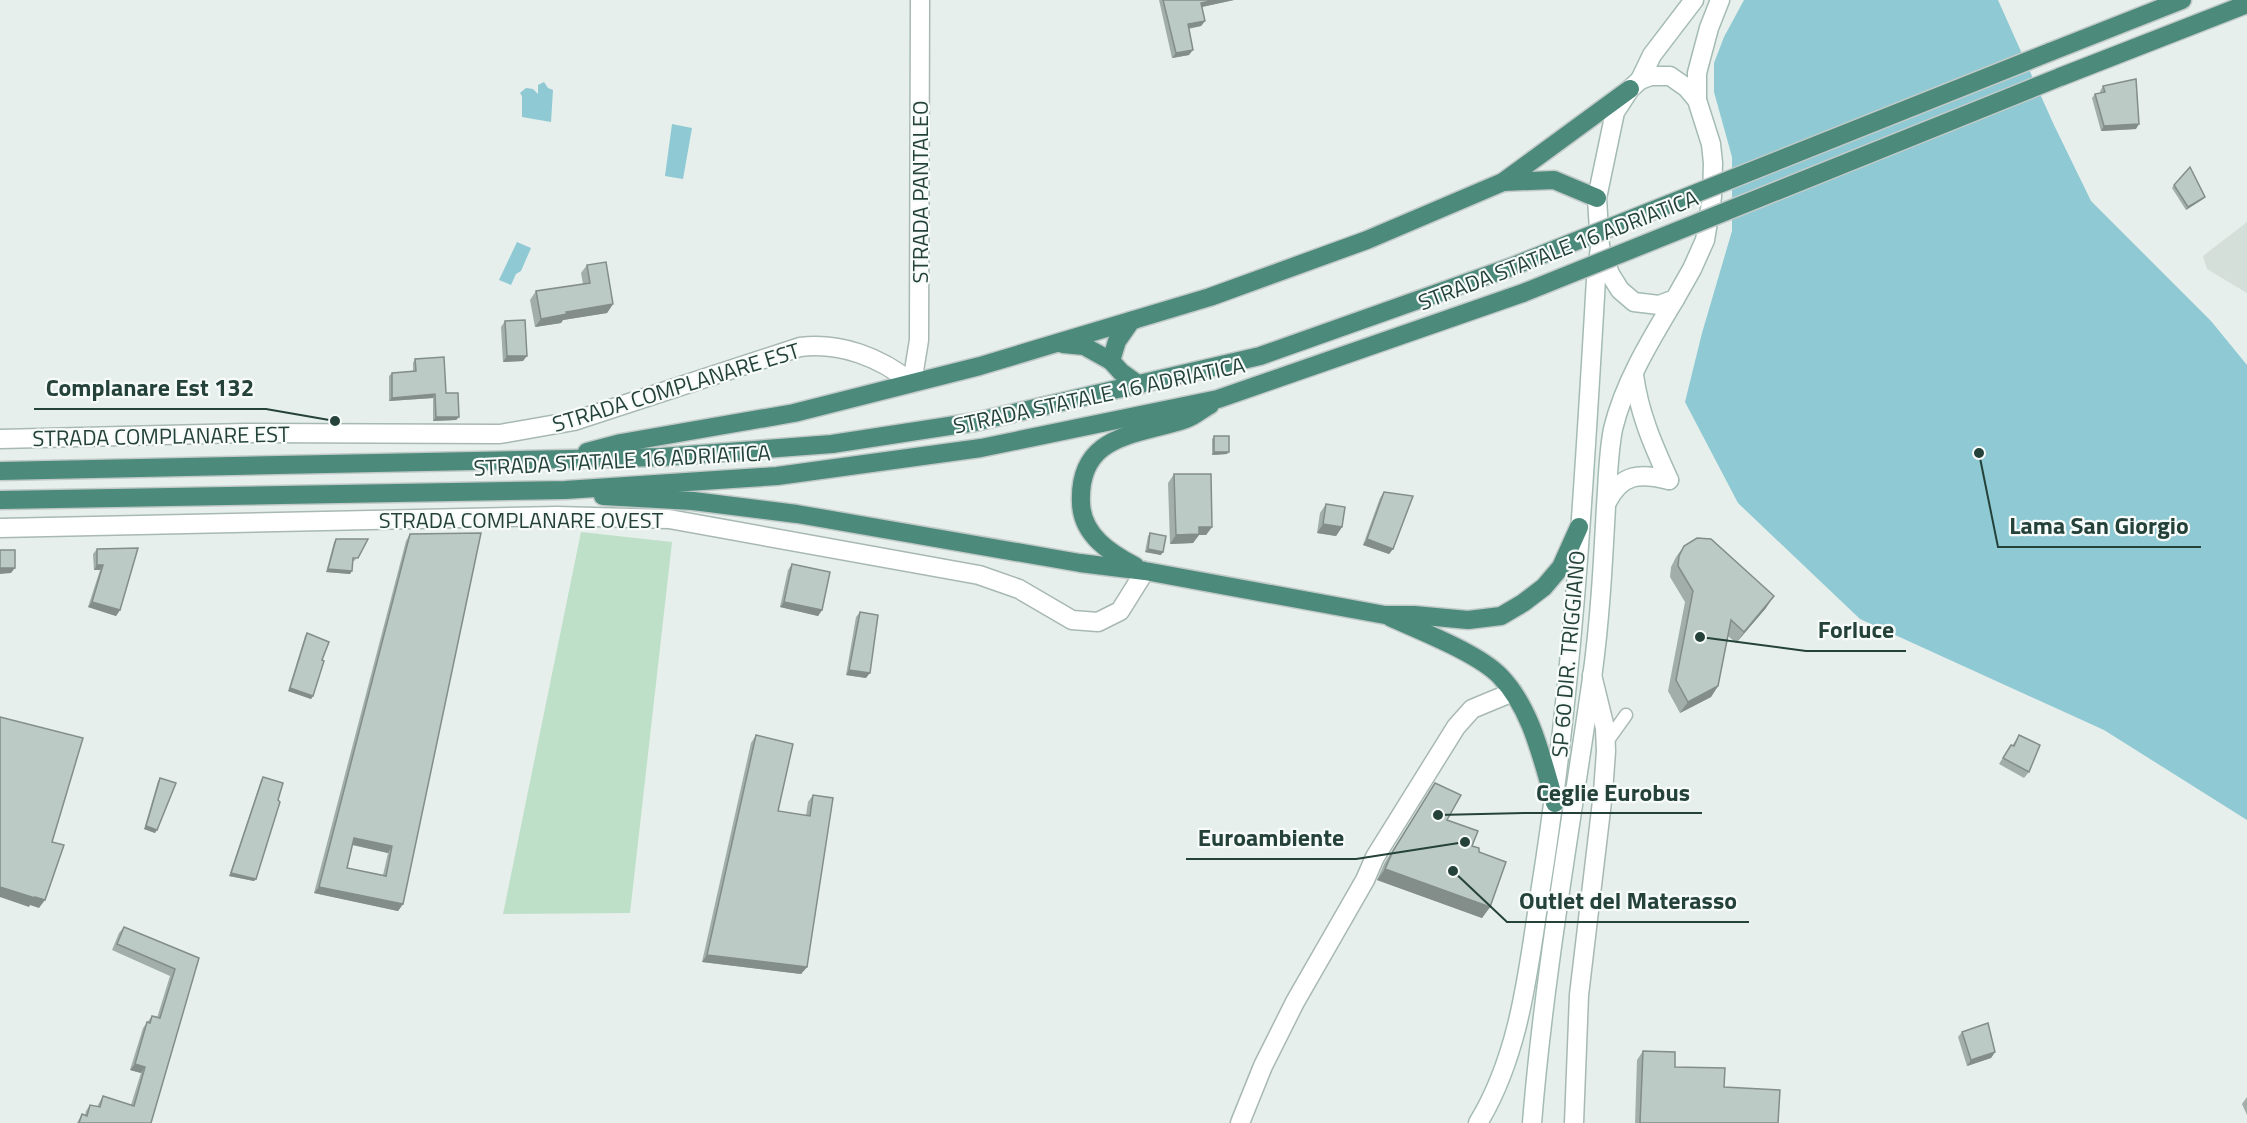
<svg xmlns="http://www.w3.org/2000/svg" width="2247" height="1123" font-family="'Titillium Web',sans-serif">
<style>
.built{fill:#d4dfda}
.green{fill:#bfe0c8}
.water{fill:#8ec9d4}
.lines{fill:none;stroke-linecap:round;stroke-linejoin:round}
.service-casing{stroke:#a8b8b2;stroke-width:15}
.minor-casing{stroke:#a8b8b2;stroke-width:21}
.tertiary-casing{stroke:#a8b8b2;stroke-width:21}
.secondary-casing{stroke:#a4bbb3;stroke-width:21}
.trunk-casing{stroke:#c2cac8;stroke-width:21}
.service{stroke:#fff;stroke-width:12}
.minor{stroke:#fff;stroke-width:18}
.tertiary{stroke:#fff;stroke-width:18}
.secondary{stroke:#fff;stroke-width:18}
.trunk{stroke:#4c8a7c;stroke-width:18}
.trunk-bridge-casing{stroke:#c2cac8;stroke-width:21;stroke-linecap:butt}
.trunk-bridge{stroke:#4c8a7c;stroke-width:18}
.wall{fill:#a1aea9;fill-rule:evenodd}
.shaded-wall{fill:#838d89}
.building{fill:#bbcac4;stroke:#838d89;stroke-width:1.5;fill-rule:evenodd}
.labels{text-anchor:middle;stroke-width:4.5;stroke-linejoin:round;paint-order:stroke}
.street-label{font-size:22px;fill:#24423a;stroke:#f7fbf9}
.leader{fill:none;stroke:#24423a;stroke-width:2}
.callout-dot{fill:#24423a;stroke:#f7fbf9;stroke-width:2}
.callout-label{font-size:24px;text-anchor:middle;font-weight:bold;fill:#24423a;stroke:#f7fbf9;stroke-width:4.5;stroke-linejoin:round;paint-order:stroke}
</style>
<rect width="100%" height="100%" fill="#e6efeb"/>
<polygon class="built" points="2247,222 2247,293 2207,269 2203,256"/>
<polygon class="green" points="581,532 672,542 630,913 503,914"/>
<g class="water">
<polygon points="1744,0 1998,0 2053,123 2091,201 2211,321 2247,365 2247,820 2104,730 1860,619 1738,503 1685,402 1702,333 1732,231 1732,157 1714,92 1714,63 1724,37"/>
<polygon points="544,82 548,88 553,90 551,122 522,117 522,96 520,93 526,88 533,89 538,94 538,85"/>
<polygon points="672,124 692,128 683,179 665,176"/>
<polygon points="517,242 531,248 521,271 516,274 511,285 499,280"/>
</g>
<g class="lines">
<g class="service-casing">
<polyline id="service" points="1606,743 1626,715"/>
</g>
<g class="minor-casing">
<g id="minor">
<polyline points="912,383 919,340 920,0"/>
<polyline points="1240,1123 1263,1066 1295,1002 1365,880 1375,857 1456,727 1472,709 1513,692"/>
<polyline points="1574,1123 1579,995 1603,793 1606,751 1605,728 1592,675"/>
</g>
</g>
<g class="tertiary-casing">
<g id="tertiary">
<path d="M0 439 245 433 500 434 574 421 800 347C840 342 880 357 912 383"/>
<polyline points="0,528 557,516 669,519 979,575 1019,589 1072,620 1098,622 1120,611 1145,571"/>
</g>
</g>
<g class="secondary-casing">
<g id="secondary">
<polygon points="1651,76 1670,76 1687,88 1697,100 1711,144 1713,163 1712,197 1705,240 1692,269 1675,299 1659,305 1634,302 1620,290 1610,274 1600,247 1597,198 1615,112 1630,89 1640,80"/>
<polyline points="1640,80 1652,55 1694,0"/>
<polyline points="1697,100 1697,73 1709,28 1720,0"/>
<path d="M1634 375C1639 413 1653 445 1669 480"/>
<path d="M1607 502C1622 473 1640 473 1669 480"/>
<path d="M1478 1123C1520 1054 1528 971 1540 893 1573 690 1584 484 1596 279L1600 247"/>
<path d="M1532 1123C1544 974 1571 826 1592 678 1600 621 1603 563 1606 506 1608 480 1608 455 1613 429 1624 383 1651 339 1675 299"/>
</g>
</g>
<g class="trunk-casing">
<g id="trunk">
<polyline points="2050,52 2182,0"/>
<polyline points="2060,77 2247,4"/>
<polyline points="1503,182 1554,180 1597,198"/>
<polyline points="1134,320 1131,321 1117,341 1111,361 1121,372 1139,385"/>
<polyline points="1063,344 1084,346 1111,361"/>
<polyline points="587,452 621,443 794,413 980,366 1210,297 1367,240 1503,182 1630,89"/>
<polyline points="0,471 661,457 832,444 975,422 1260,356 1511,267"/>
<polyline points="603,496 693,501 797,514 1080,563 1145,571 1385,615 1414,615 1468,620 1501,616 1523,603 1544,587 1561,567 1579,527"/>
<polyline points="0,500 565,490 777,476 981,448 1218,399 1523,293"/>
<path d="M1135 566C1110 553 1082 535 1081 503 1078 433 1137 436 1186 419 1195 416 1202 409 1210 405"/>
<path d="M1390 617C1420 631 1478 653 1500 676 1532 709 1542 760 1555 803"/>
</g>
</g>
<use href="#service" class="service"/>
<use href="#minor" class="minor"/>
<use href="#tertiary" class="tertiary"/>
<use href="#secondary" class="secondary"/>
<use href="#trunk" class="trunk"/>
<g class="trunk-bridge-casing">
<g id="trunk-bridge">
<polyline points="1511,267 2050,52"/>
<polyline points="1523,293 2060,77"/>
</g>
</g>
<use href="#trunk-bridge" class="trunk-bridge"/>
</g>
<g class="wall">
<polygon points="1159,0 1234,0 1202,7 1205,21 1201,26 1189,29 1189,55 1172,58"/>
<polygon points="2103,86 2136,129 2101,131 2092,98 2095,94 2101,93 2100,91"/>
<polygon points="2174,185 2203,199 2186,210 2172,188"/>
<polygon points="587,265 613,304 607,313 563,320 561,323 535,327 530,300 536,291 583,284 581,273"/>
<polygon points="505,321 523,361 503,362 501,327"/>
<polygon points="415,359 446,393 459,417 456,420 433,421 433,398 389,401 389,376 392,373 413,372 413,363"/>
<polygon points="1214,436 1227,454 1212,455 1212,439"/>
<polygon points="1174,474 1212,527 1206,535 1199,535 1193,543 1170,544 1168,483"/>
<polygon points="1384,492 1393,549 1389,554 1363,545 1380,498"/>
<polygon points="1326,504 1342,527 1336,536 1317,533 1320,513"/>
<polygon points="1150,533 1161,555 1145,552 1148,536"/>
<path d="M410 534 403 904 398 911 314 893 406 541ZM352 845 388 853 383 875 347 868Z"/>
<polygon points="336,539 356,560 353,561 350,574 326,572 334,542"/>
<polygon points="1684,546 1766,608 1736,643 1728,636 1718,686 1711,697 1680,713 1668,691 1685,602 1670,577 1671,567 1676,557"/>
<polygon points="97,549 120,610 116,616 88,607 100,570 94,570 93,554"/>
<polygon points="792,564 822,610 818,616 780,607 788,570"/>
<polygon points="860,612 866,678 846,675 856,617"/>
<polygon points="307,633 322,660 313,696 311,699 288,691 305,636"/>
<polygon points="756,735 778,811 806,815 808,802 813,795 807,967 801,974 702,962 751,743"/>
<polygon points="2019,735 2029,772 2024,778 1999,764 2007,751 2011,745 2012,746"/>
<polygon points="263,777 278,800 256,879 254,881 229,876 261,780"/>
<polygon points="160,778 155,833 144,829 158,781"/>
<polygon points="1435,783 1447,820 1472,846 1479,852 1490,907 1482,918 1377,880 1385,862"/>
<polygon points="124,927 199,958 151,1123 77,1123 82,1114 85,1115 86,1111 90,1105 97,1107 99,1103 103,1096 131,1105 141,1073 130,1070 143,1028 152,1016 157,1018 170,976 112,950 119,933"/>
<polygon points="1962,1032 1995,1052 1991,1058 1967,1066 1958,1037"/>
<polygon points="1643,1051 1675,1067 1778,1123 1635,1123 1637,1060"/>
<polygon points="2247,1097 2247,1115 2242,1104"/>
</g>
<g class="shaded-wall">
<polygon points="1215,0 1234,0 1197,8 1201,3"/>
<polygon points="1205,21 1201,26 1184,29 1188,24"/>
<polygon points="1193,50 1189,55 1172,58 1176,53"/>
<polygon points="2139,124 2136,129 2101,131 2104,126"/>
<polygon points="2205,197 2203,199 2186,210 2188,207"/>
<polygon points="613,304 607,313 563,320 561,323 535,327 541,319 566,312"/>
<polygon points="507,356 527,356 523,361 503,362"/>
<polygon points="435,394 433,398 389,401 392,398"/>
<polygon points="436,417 459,417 456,420 433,421"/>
<polygon points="1214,452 1229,452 1227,454 1212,455"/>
<polygon points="1323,524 1342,527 1336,536 1317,533"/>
<polygon points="1199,527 1212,527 1206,535 1199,535 1193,543 1170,544 1176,535"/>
<polygon points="1367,539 1393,549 1389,554 1363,545"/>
<polygon points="1148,549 1163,552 1161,555 1145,552"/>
<polygon points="97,565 103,565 100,570 94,570"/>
<polygon points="0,568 15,568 11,573 0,574"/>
<polygon points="328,569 352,571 350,574 326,572"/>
<polygon points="1774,596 1766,608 1736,643 1744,632"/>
<polygon points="92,602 120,610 116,616 88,607"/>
<polygon points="784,602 822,610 818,616 780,607"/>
<polygon points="849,670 870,673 866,678 846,675"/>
<polygon points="1718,686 1711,697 1680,713 1688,702"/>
<polygon points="290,688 313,696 311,699 288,691"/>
<polygon points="146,826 157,830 155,833 144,829"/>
<polygon points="354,838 392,846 388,853 349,844"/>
<polygon points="1385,869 1490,907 1482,918 1377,880"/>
<polygon points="231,873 256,879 254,881 229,876"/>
<polygon points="0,887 35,897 45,900 39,908 30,905 29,907 0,897"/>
<polygon points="319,887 403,904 398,911 314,893"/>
<polygon points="707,955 807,967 801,974 702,962"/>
<polygon points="1995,1052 1991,1058 1967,1066 1971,1060"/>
<polygon points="135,1064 145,1067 141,1073 130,1070"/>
</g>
<g class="building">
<polygon points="1163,0 1215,0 1201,3 1205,21 1188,24 1193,50 1176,53"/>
<polygon points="2136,79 2139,124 2104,126 2095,94 2105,92 2103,86"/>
<polygon points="2190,167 2205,197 2188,207 2174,185"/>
<polygon points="606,262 613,304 566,312 567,314 541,319 536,291 590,283 587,265"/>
<polygon points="525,320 527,356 507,356 505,321"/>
<polygon points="444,357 446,393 458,393 459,417 436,417 435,394 392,398 392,373 416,371 415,359"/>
<rect x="1214" y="436" width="15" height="16"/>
<polygon points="1174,474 1211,474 1212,527 1199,527 1199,534 1176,535"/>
<polygon points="1384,492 1413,496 1393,549 1367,539"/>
<polygon points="1326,504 1345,507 1342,527 1323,524"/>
<path d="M481 533 403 904 319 887 410 534ZM354 838 392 846 386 876 347 868Z"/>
<polygon points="1150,533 1166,536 1163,552 1148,549"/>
<polygon points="1697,538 1711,539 1774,596 1744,632 1731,620 1718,686 1688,702 1676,680 1693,591 1678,566 1679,556 1684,546"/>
<polygon points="336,539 368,539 358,558 353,558 352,571 328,569"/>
<polygon points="138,548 120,610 92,602 103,565 97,565 97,549"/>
<rect x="0" y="550" width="15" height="18"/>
<polygon points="792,564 830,572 822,610 784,602"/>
<polygon points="860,612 878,615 870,673 849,670"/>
<polygon points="307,633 329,642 322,660 324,661 313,696 290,688"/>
<polygon points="0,717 83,738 52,842 64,845 45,900 35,897 35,898 0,887"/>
<polygon points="756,735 793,744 778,811 810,816 813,795 833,798 807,967 707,955"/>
<polygon points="2019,735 2040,745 2029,772 2003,758 2011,745 2014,746"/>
<polygon points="263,777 283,783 278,800 280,802 256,879 231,873"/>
<polygon points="160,778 176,783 157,830 146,826"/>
<polygon points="1435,783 1461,795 1447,820 1478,831 1472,846 1479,848 1479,852 1506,862 1490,907 1385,869 1393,851"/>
<polygon points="124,927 199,958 151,1123 79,1123 82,1114 87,1116 90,1105 100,1107 103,1096 134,1106 145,1067 135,1064 147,1022 150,1023 152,1016 160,1018 175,969 117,944"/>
<polygon points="1988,1023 1995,1052 1971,1060 1962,1032"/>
<polygon points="1643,1051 1675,1052 1675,1067 1725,1068 1724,1087 1780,1090 1778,1123 1640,1123"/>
</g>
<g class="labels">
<g class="street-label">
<text transform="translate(920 192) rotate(-90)" y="8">STRADA PANTALEO</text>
<text transform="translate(1558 250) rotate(-21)" y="8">STRADA STATALE 16 ADRIATICA</text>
<text transform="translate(676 387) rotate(-17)" y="8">STRADA COMPLANARE EST</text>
<text transform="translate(1099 395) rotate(-12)" y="8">STRADA STATALE 16 ADRIATICA</text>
<text transform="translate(161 436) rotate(-1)" y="8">STRADA COMPLANARE EST</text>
<text transform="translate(622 460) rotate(-3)" y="8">STRADA STATALE 16 ADRIATICA</text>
<text x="521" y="528">STRADA COMPLANARE OVEST</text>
<text transform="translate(1568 654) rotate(-85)" y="8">SP 60 DIR. TRIGGIANO</text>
</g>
</g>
<path class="leader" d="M335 421L266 409H34M1979 453L1998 547H2201M1700 637L1806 651H1906M1438 815L1524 813H1702M1465 842L1356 859H1186M1453 871L1507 922H1749"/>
<g class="callout-dot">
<circle cx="335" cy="421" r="6"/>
<circle cx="1979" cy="453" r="6"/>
<circle cx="1700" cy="637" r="6"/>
<circle cx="1438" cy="815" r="6"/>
<circle cx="1465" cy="842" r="6"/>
<circle cx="1453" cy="871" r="6"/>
</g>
<g class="callout-label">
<text x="150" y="396">Complanare Est 132</text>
<text x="2099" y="534">Lama San Giorgio</text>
<text x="1856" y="638">Forluce</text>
<text x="1613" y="801">Ceglie Eurobus</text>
<text x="1271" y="846">Euroambiente</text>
<text x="1628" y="909">Outlet del Materasso</text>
</g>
</svg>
